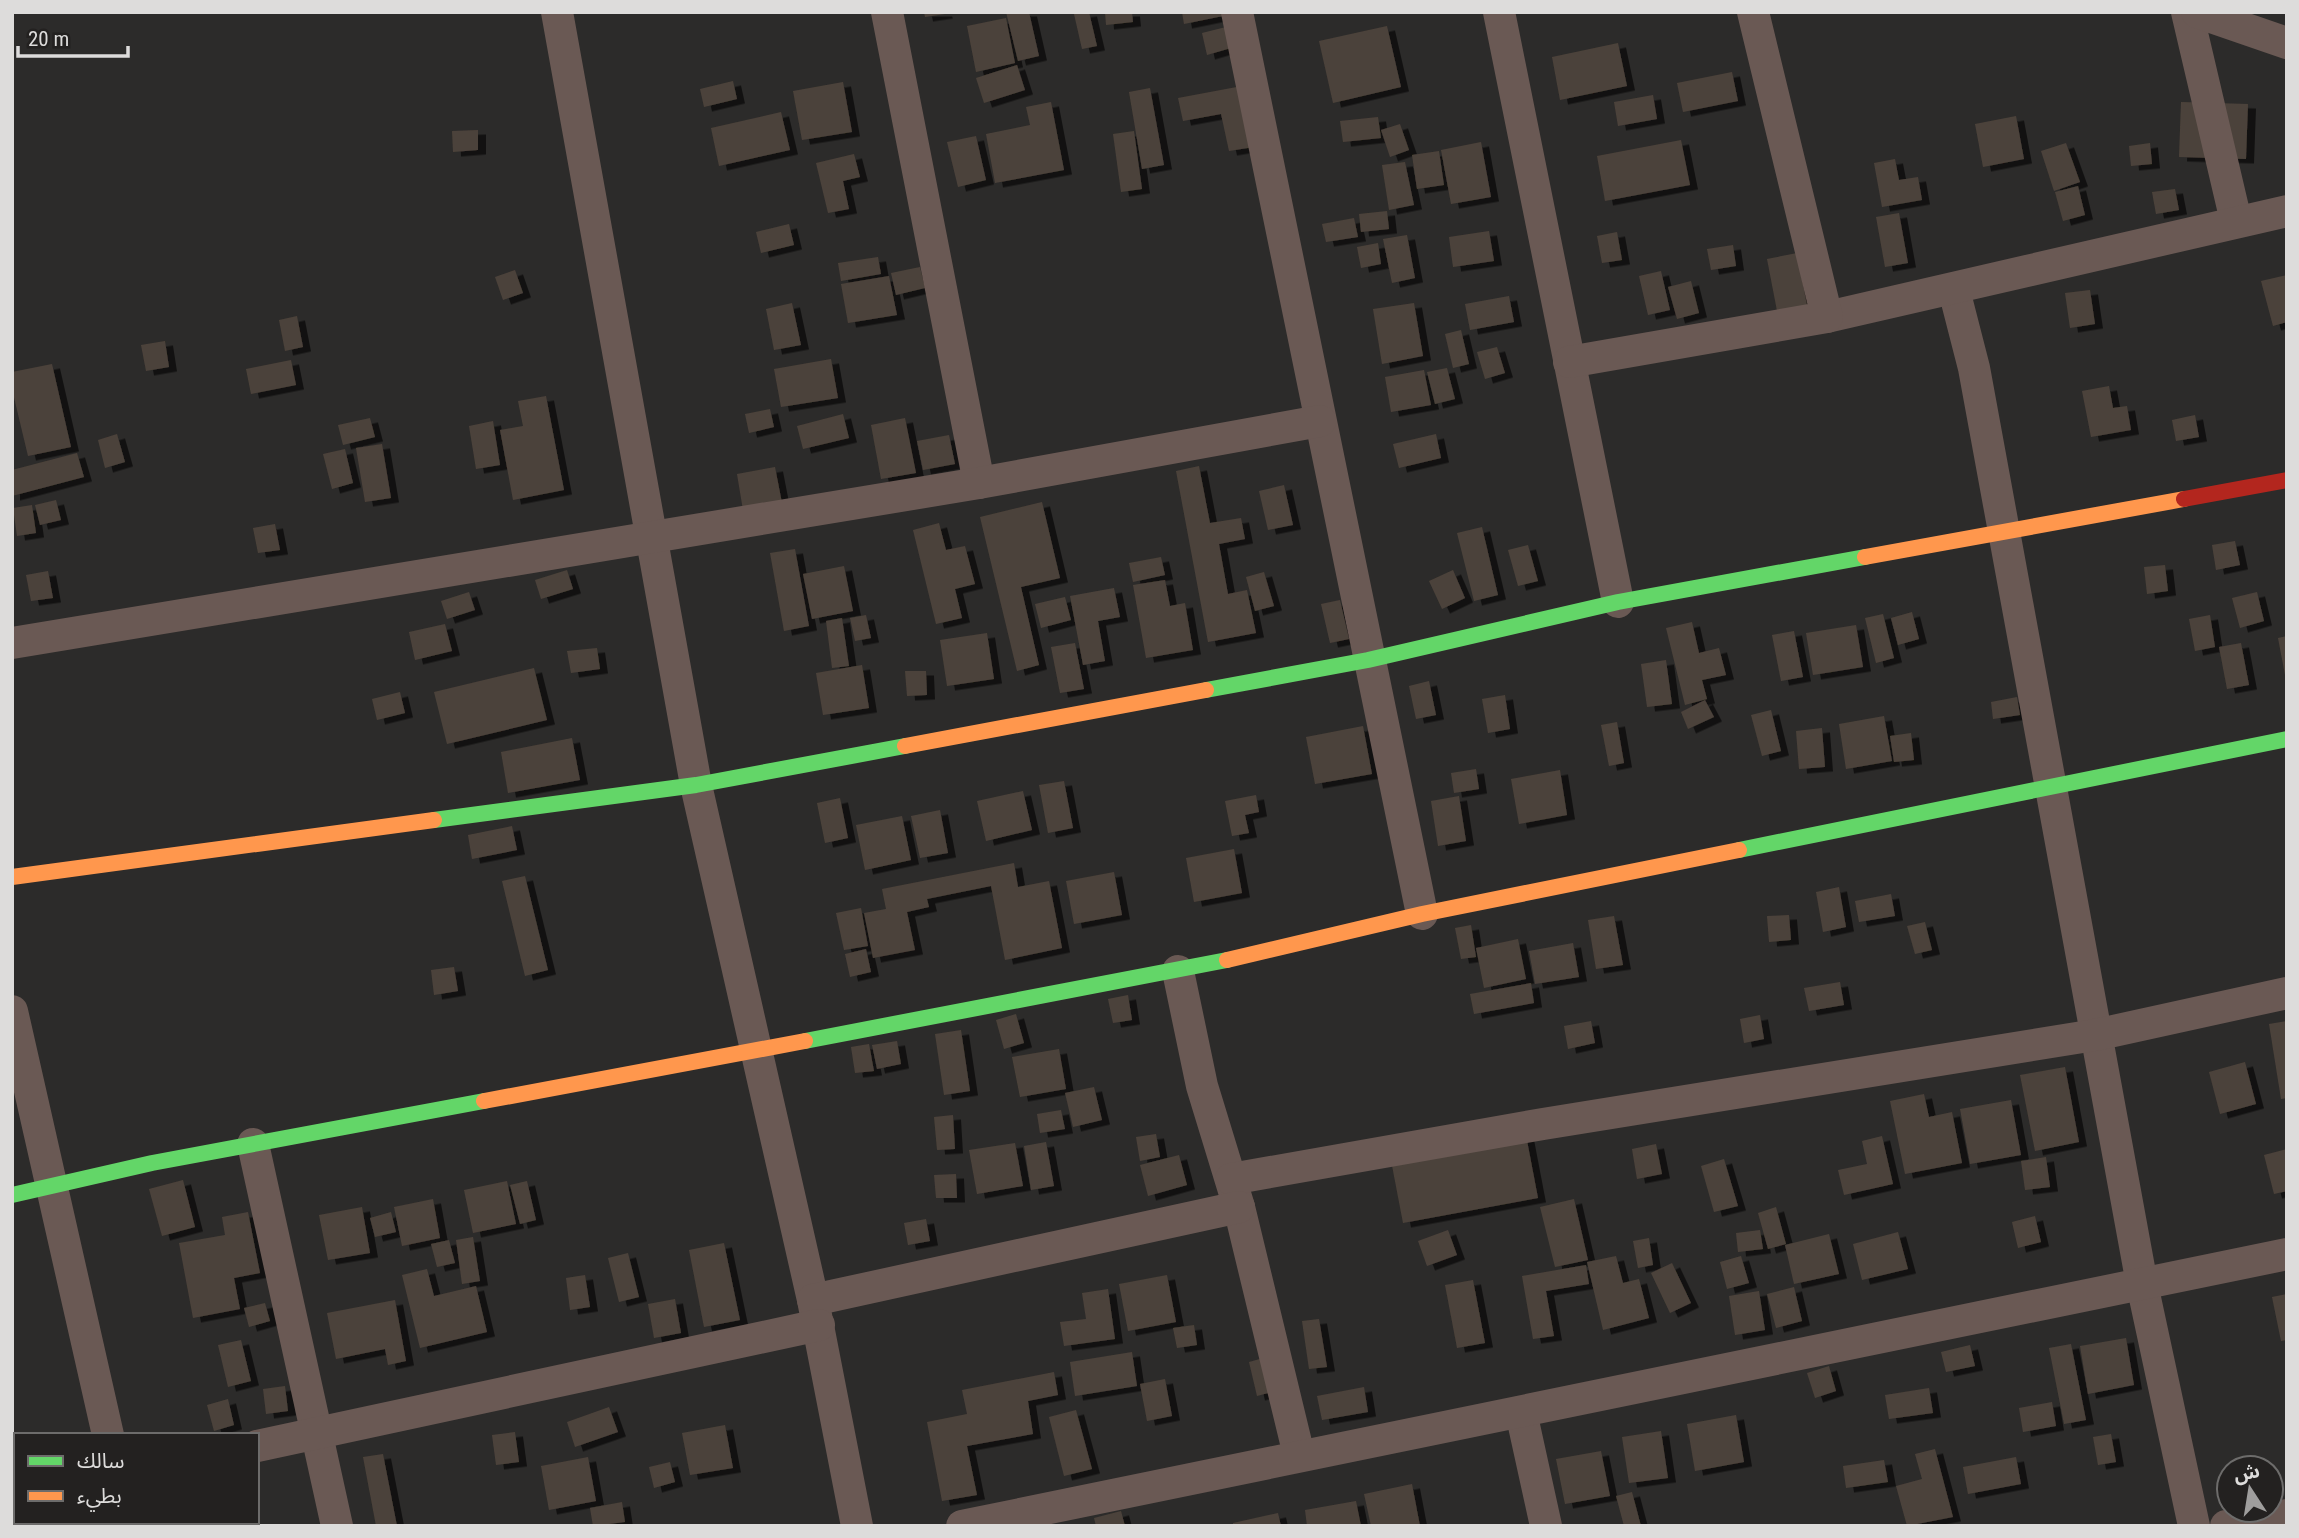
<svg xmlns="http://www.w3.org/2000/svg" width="2299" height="1538" font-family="'Roboto Condensed','Noto Sans Arabic',sans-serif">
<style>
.building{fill:#4c423a;filter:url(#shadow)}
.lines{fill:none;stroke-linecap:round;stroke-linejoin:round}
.street{stroke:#6a5954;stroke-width:32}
.fast{stroke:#63d668;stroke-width:16}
.slow{stroke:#ff974d;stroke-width:16}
.jam{stroke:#b3261e;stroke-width:16}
</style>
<defs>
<filter id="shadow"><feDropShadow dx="8" dy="4.5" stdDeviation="0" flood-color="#0009"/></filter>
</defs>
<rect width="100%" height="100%" fill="#2c2b2a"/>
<g class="building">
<polygon points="924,12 944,12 945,14 925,17"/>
<polygon points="1006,12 1029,12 1039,56 1018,61"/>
<polygon points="1089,12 1097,46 1082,49 1074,14"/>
<polygon points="1105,12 1132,12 1133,22 1106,25"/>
<polygon points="1182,12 1222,12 1223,16 1184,24"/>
<polygon points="1006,18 1015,63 976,72 967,26"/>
<polygon points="1387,26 1401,87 1333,103 1319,41"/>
<polygon points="1226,27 1231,48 1207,55 1202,33"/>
<polygon points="1618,43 1627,86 1560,100 1552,57"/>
<polygon points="1017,65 1025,90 984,103 976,78"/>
<polygon points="1732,72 1738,101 1683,112 1677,83"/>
<polygon points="733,81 737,99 704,107 700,89"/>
<polygon points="843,82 852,132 802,140 793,91"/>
<polygon points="1242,86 1254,147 1229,151 1221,114 1183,121 1178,98"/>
<polygon points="1150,88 1164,165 1142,169 1129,92"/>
<polygon points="1653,95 1657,119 1618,126 1614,102"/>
<polygon points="1051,102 1064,170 995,183 986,134 1030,125 1026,107"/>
<polygon points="2181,102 2248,104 2246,159 2179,157"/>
<polygon points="781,112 790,150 719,166 711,128"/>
<polygon points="2016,116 2024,159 1983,167 1975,124"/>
<polygon points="1378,117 1381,138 1343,142 1340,121"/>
<polygon points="1400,124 1409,150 1390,157 1381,130"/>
<polygon points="478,130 478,150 453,152 452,131"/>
<polygon points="1134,131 1142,189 1121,192 1113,134"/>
<polygon points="976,136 986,180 958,187 947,142"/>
<polygon points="1681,140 1690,185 1605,201 1597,156"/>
<polygon points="1481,142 1491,197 1451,204 1441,150"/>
<polygon points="2066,143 2080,182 2054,191 2041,151"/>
<polygon points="2150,143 2152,164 2131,166 2129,146"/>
<polygon points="1439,151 1444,185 1417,189 1412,155"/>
<polygon points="854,154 860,177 843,181 849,209 828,213 816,163"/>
<polygon points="1895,159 1899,180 1918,177 1922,200 1882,207 1874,163"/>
<polygon points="1405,162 1414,205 1389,210 1382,165"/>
<polygon points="2078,186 2085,215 2063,221 2055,192"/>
<polygon points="2175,189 2179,210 2156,214 2152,192"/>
<polygon points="1387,211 1389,229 1361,232 1359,214"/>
<polygon points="1899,213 1908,263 1885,267 1876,217"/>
<polygon points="1354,218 1358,237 1326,242 1322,224"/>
<polygon points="789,224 794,245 761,253 756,232"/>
<polygon points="1489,231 1494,261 1453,267 1449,237"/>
<polygon points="1617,232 1622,260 1602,263 1597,236"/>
<polygon points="1407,235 1415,278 1392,283 1383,239"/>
<polygon points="1378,243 1381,264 1361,268 1357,247"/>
<polygon points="1733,245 1736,266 1711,270 1707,249"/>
<polygon points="1797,253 1808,311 1778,316 1767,259"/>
<polygon points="878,257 881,274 841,281 838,263"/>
<polygon points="920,267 925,288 896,295 891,273"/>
<polygon points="515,270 523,293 503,300 495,277"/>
<polygon points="1661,271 1670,310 1648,315 1639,276"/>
<polygon points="2287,275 2287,322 2273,326 2261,281"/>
<polygon points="889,276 897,315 848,323 841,284"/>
<polygon points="1691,281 1699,313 1677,319 1668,287"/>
<polygon points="2090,290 2095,324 2070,328 2065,293"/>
<polygon points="1509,296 1514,322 1470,330 1465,304"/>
<polygon points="792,303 801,345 774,350 766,309"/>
<polygon points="1414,303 1423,356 1382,364 1373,309"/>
<polygon points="297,316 303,347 285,351 279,320"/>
<polygon points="1461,330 1469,364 1453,368 1445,334"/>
<polygon points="165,341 169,367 146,371 141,345"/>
<polygon points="1497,347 1505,373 1485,379 1477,352"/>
<polygon points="831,359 838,398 781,407 774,369"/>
<polygon points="291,360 296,385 251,394 246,369"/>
<polygon points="52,364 71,447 28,456 12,389 12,372"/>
<polygon points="1447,368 1455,399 1435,404 1427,372"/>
<polygon points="1424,370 1431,405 1391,412 1385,377"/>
<polygon points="2109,386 2113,408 2127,406 2131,430 2091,437 2082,391"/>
<polygon points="546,396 564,490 513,500 500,430 523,426 518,401"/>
<polygon points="770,409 774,427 749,433 745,414"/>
<polygon points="843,414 849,438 803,449 797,426"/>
<polygon points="2195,415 2199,437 2176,441 2172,420"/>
<polygon points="370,418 375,437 343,445 338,425"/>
<polygon points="905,418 916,473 881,479 871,425"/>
<polygon points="493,421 500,465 476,469 469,426"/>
<polygon points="117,434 125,462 105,468 98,440"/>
<polygon points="1436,434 1441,458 1399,468 1393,444"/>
<polygon points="949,435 955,464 923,470 917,441"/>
<polygon points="382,444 391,498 365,502 356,448"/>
<polygon points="345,449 353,483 332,489 323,454"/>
<polygon points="77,453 84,477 12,496 12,470"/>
<polygon points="1199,466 1210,523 1241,518 1245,539 1219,544 1228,594 1247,590 1256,633 1208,642 1176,471"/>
<polygon points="775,467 782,503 743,510 737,474"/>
<polygon points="1284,485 1293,525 1268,530 1259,491"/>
<polygon points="56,500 61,520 40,525 35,505"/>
<polygon points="1042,502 1060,578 1021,587 1039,665 1017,671 980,517"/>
<polygon points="32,505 36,533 17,536 13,508"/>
<polygon points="939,523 946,550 965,546 975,584 955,589 962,618 936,624 913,530"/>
<polygon points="275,524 280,550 258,553 253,528"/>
<polygon points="1482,527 1498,595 1474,601 1457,533"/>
<polygon points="2235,541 2240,565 2216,570 2212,545"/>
<polygon points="1528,545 1538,581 1518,586 1508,550"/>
<polygon points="795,549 809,626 784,631 770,553"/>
<polygon points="1161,557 1165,575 1133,582 1129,563"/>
<polygon points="2165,565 2168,591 2147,594 2144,567"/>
<polygon points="844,566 853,611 812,619 803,574"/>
<polygon points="567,570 573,589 541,599 535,580"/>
<polygon points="1453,570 1465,598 1442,609 1429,581"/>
<polygon points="48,571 53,598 31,601 26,575"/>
<polygon points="1264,572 1274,606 1255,611 1246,577"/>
<polygon points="1165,580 1170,606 1185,603 1193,650 1146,658 1133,585"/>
<polygon points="1114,588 1120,617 1098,621 1105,661 1083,665 1070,596"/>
<polygon points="469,592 475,610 447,619 441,601"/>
<polygon points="2257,592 2264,621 2240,628 2232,598"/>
<polygon points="1065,597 1071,620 1041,628 1035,604"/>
<polygon points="1340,600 1349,639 1330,643 1321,604"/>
<polygon points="1912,612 1919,639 1898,645 1891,618"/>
<polygon points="1883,614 1894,658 1876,663 1865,618"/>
<polygon points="866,615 871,638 855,641 850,618"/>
<polygon points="2210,615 2215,647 2195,651 2189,619"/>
<polygon points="842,618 849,666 832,668 826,621"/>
<polygon points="1692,622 1699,653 1719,648 1726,675 1702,680 1707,699 1685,705 1666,628"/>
<polygon points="445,624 452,651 415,660 409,632"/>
<polygon points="1856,625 1863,667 1813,675 1806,633"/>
<polygon points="1794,631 1803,677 1781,681 1772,635"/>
<polygon points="987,633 994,679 947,686 940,640"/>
<polygon points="2287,636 2287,675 2285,675 2278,638"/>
<polygon points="1075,643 1084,689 1060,693 1051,647"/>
<polygon points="2241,643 2249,685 2227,689 2219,647"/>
<polygon points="597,648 600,669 571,673 567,651"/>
<polygon points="1666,660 1672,704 1647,707 1641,664"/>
<polygon points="862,665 869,708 823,715 816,673"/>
<polygon points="534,668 547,720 447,744 434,692"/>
<polygon points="905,671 926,671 927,695 907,696"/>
<polygon points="1429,681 1436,715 1416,719 1409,686"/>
<polygon points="400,692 405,713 377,720 372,699"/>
<polygon points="1505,695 1510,729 1488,733 1482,699"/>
<polygon points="2017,697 2020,715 1993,719 1991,702"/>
<polygon points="1705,700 1714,717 1688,729 1681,712"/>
<polygon points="1771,710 1781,751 1762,756 1751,715"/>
<polygon points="1884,716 1892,761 1846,769 1839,724"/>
<polygon points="1617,722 1624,763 1609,766 1601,725"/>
<polygon points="1363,726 1372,774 1315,784 1306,737"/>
<polygon points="1822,728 1825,767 1799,769 1796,731"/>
<polygon points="1911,733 1914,760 1894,762 1890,736"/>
<polygon points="572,738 580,780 508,793 501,752"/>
<polygon points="1476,769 1479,789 1454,793 1451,773"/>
<polygon points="1560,770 1567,815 1519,824 1511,779"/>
<polygon points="1064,781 1073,828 1048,833 1039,785"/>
<polygon points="1023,791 1032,830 986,841 977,801"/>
<polygon points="1256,795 1259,812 1245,815 1249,833 1232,836 1225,801"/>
<polygon points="1459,796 1466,841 1438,846 1431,801"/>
<polygon points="840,798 848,838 825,843 817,803"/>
<polygon points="940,810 948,853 920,858 911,816"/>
<polygon points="902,816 911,860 865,870 856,825"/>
<polygon points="512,826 517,850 472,859 468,835"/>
<polygon points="1234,849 1242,893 1194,902 1186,858"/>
<polygon points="1014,863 1018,887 1049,881 1062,948 1005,960 991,886 927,899 929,907 907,912 915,950 873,958 864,913 886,909 882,889"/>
<polygon points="1114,872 1122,915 1074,924 1066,881"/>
<polygon points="525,876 548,970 525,976 502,881"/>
<polygon points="1839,887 1846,927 1823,932 1816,892"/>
<polygon points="1891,894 1895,916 1859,922 1855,901"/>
<polygon points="861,908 868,946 844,950 836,913"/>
<polygon points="1789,915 1791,940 1769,942 1767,916"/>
<polygon points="1614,916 1623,965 1596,969 1588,920"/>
<polygon points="1925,922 1932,950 1915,954 1907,926"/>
<polygon points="1471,925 1476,957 1461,959 1455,928"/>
<polygon points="1518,939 1526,979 1484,988 1476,948"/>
<polygon points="1573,943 1579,977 1535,984 1529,951"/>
<polygon points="866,949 871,972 850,977 845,954"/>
<polygon points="454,967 458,991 434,995 431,970"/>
<polygon points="1840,982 1844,1005 1809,1011 1804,988"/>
<polygon points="1531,983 1534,1003 1474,1014 1470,994"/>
<polygon points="1128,995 1132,1020 1113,1023 1108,999"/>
<polygon points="1016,1014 1024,1043 1004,1049 996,1020"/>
<polygon points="1760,1015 1764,1039 1744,1043 1740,1019"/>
<polygon points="1591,1021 1595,1043 1568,1049 1564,1026"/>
<polygon points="2287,1021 2287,1098 2281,1099 2269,1024"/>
<polygon points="961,1030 970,1091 944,1095 935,1034"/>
<polygon points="897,1041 901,1064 877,1069 872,1045"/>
<polygon points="869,1044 874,1071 855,1073 851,1047"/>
<polygon points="1059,1049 1066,1089 1020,1097 1012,1057"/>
<polygon points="2245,1062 2256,1104 2220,1114 2209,1072"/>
<polygon points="2065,1067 2079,1142 2035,1151 2020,1075"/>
<polygon points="1094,1087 1102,1120 1073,1127 1065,1093"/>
<polygon points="1924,1094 1929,1117 1952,1112 1962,1163 1905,1174 1890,1101"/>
<polygon points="2011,1100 2021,1155 1970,1164 1960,1109"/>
<polygon points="1061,1110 1065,1129 1040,1133 1037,1114"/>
<polygon points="953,1115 955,1149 937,1150 934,1117"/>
<polygon points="1525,1130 1538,1198 1403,1223 1390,1155"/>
<polygon points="1156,1134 1160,1157 1140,1161 1136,1137"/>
<polygon points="1882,1136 1893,1184 1844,1195 1838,1170 1867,1164 1862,1141"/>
<polygon points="1046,1142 1054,1186 1031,1190 1024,1146"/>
<polygon points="1015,1143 1023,1186 977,1194 969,1150"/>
<polygon points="1656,1144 1662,1174 1637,1179 1632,1149"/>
<polygon points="2287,1149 2287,1191 2274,1194 2264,1155"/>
<polygon points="1179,1155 1187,1185 1148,1196 1140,1165"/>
<polygon points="2046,1157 2050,1187 2025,1190 2021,1161"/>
<polygon points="1724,1159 1738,1206 1714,1212 1701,1166"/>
<polygon points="956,1174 957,1198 936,1198 934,1175"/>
<polygon points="183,1180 195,1227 162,1236 149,1189"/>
<polygon points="507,1181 516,1224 473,1233 464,1190"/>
<polygon points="527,1181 536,1220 520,1224 510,1185"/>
<polygon points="433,1199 440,1238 402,1246 394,1207"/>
<polygon points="1574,1199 1588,1260 1555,1267 1540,1207"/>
<polygon points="362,1207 370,1253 328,1260 319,1215"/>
<polygon points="1776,1207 1786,1244 1768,1249 1758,1213"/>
<polygon points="248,1212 260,1273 234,1278 240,1309 193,1318 179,1243 225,1235 222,1217"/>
<polygon points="391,1212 396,1232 375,1237 370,1218"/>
<polygon points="2035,1216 2041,1242 2018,1248 2012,1222"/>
<polygon points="926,1219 930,1241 908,1245 904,1223"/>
<polygon points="1448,1230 1457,1255 1427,1266 1418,1241"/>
<polygon points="1760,1230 1763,1249 1738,1252 1736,1233"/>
<polygon points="1898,1232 1908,1269 1862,1280 1853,1244"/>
<polygon points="1829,1234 1839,1274 1794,1284 1785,1245"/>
<polygon points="473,1237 480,1281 462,1284 456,1240"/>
<polygon points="1649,1238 1653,1265 1638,1268 1633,1241"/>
<polygon points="449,1240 455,1263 437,1267 431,1244"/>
<polygon points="724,1243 740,1320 704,1327 689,1250"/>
<polygon points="628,1253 639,1297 619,1302 608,1258"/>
<polygon points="1616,1256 1623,1283 1639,1279 1649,1318 1603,1330 1587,1262"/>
<polygon points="1741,1256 1749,1283 1727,1289 1720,1262"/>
<polygon points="1672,1263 1691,1303 1670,1313 1651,1273"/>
<polygon points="1586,1265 1589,1284 1546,1291 1554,1336 1533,1339 1522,1276"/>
<polygon points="427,1269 434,1296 476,1286 487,1332 420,1348 402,1275"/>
<polygon points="585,1275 590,1307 570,1310 566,1278"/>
<polygon points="1167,1275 1176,1322 1128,1331 1119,1284"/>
<polygon points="1473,1280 1485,1343 1457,1348 1445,1285"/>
<polygon points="1794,1287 1802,1321 1776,1328 1767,1294"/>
<polygon points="1108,1289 1115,1339 1064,1346 1060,1322 1086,1319 1082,1293"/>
<polygon points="1759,1291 1765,1330 1735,1335 1729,1296"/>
<polygon points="2287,1294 2287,1340 2281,1341 2272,1297"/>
<polygon points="675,1299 681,1333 654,1338 648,1304"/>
<polygon points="395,1300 406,1361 388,1365 385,1349 336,1359 327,1313"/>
<polygon points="265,1303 270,1321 249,1327 244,1308"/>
<polygon points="1319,1319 1327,1367 1309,1369 1302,1321"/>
<polygon points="1194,1325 1197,1345 1177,1348 1173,1328"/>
<polygon points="2126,1338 2134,1385 2088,1394 2080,1346"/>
<polygon points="241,1340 251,1381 228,1387 218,1345"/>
<polygon points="2071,1344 2086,1420 2064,1424 2049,1348"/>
<polygon points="1970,1345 1975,1366 1946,1372 1941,1352"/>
<polygon points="1132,1352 1137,1386 1075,1396 1070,1362"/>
<polygon points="1267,1357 1276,1391 1257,1396 1249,1362"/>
<polygon points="1829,1366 1836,1391 1815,1398 1807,1373"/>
<polygon points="1054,1372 1058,1395 1028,1401 1033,1434 967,1446 977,1495 942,1501 927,1422 967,1414 962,1390"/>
<polygon points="1165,1379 1172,1416 1147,1421 1140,1384"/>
<polygon points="285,1386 288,1411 266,1414 263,1389"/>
<polygon points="1364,1387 1368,1412 1322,1420 1317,1396"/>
<polygon points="1929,1388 1933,1413 1889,1419 1885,1395"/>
<polygon points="228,1399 234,1425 214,1431 207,1405"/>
<polygon points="2052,1402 2056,1426 2023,1432 2019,1408"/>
<polygon points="609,1407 618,1432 575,1447 567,1422"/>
<polygon points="1076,1410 1092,1469 1064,1476 1049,1417"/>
<polygon points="1736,1415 1744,1462 1695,1471 1687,1424"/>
<polygon points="725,1425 733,1468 690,1475 682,1433"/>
<polygon points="1661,1431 1668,1478 1629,1483 1622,1437"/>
<polygon points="515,1432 519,1462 496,1465 492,1435"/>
<polygon points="2111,1434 2116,1462 2098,1465 2093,1437"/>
<polygon points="1935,1449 1953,1517 1907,1526 1896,1486 1922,1479 1915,1454"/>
<polygon points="1601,1451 1610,1496 1565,1504 1556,1459"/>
<polygon points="383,1454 397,1526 376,1526 363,1457"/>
<polygon points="588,1457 596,1501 549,1510 541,1466"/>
<polygon points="2016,1457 2021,1484 1968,1494 1963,1467"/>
<polygon points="1884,1460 1888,1482 1846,1488 1843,1466"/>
<polygon points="670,1462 675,1482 654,1488 649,1467"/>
<polygon points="1412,1484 1420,1526 1371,1526 1364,1494"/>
<polygon points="1632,1492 1641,1526 1624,1526 1616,1496"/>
<polygon points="1356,1501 1361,1526 1307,1526 1305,1510"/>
<polygon points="622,1502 625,1522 593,1526 590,1508"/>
<polygon points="1121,1511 1125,1526 1096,1526 1094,1518"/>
<polygon points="1278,1513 1281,1526 1233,1526 1233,1523"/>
</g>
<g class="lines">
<g class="street">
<polyline points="557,12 696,785 813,1300 857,1526"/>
<polyline points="887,12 979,483"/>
<polyline points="1237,12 1422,914"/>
<polyline points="1499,12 1618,602"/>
<polyline points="2187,12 2236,221"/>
<polyline points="2197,12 2287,43"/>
<polyline points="1954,290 1974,368 2142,1284 2194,1526"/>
<polyline points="1827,317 2287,211"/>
<polyline points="1569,362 1827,317 1753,12"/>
<polyline points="12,643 979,483 1320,421"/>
<polyline points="1178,971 1202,1086 1239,1207 1299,1455"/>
<polyline points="12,1011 108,1435"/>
<polyline points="253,1144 337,1526"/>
<polyline points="1231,1179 1543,1124 2095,1035 2287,993"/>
<polyline points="813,1300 1239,1207"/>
<polyline points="1521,1412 1546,1526"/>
<polyline points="257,1446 819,1325"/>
<polyline points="12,1498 16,1497"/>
<polyline points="132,1522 133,1526"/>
<polyline points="962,1526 2287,1254"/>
<polyline points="2226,1526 2287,1515"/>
</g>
<g class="fast">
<polyline points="1206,690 1368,660 1618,602 1865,557"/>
<polyline points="434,820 696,785 905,746"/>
<polyline points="1739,850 2287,739"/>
<polyline points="805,1041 1227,960"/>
<polyline points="12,1195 152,1163 484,1101"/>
</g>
<g class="slow">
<polyline points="1865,557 2184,499"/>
<polyline points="905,746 1206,690"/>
<polyline points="12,877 434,820"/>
<polyline points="1227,960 1422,914 1739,850"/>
<polyline points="484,1101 805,1041"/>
</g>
<polyline class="jam" points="2184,499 2287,480"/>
</g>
<rect width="2299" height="1538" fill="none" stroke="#dddcdb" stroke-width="28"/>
<rect x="14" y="1433" width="245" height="91" fill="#232120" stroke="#6d6c6b" stroke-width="2"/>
<rect x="28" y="1456" width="35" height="10" fill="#63d668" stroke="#6d6c6b" stroke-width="2"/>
<text x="77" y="1468" font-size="21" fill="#dddcdb">سالك</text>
<rect x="28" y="1491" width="35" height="10" fill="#ff974d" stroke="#6d6c6b" stroke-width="2"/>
<text x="77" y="1503" font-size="21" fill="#dddcdb">بطيء</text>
<g transform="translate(2250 1489) rotate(348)"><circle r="33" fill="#232120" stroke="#6d6c6b" stroke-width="2"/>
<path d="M0-5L12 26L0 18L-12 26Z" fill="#9f9e9d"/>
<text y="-10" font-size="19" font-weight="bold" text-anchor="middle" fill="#dddcdb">ش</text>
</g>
<path d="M18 46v10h110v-10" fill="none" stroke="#dddcdb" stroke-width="3.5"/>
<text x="28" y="46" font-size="21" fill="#dddcdb" stroke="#232120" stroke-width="5" paint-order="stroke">20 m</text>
</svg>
